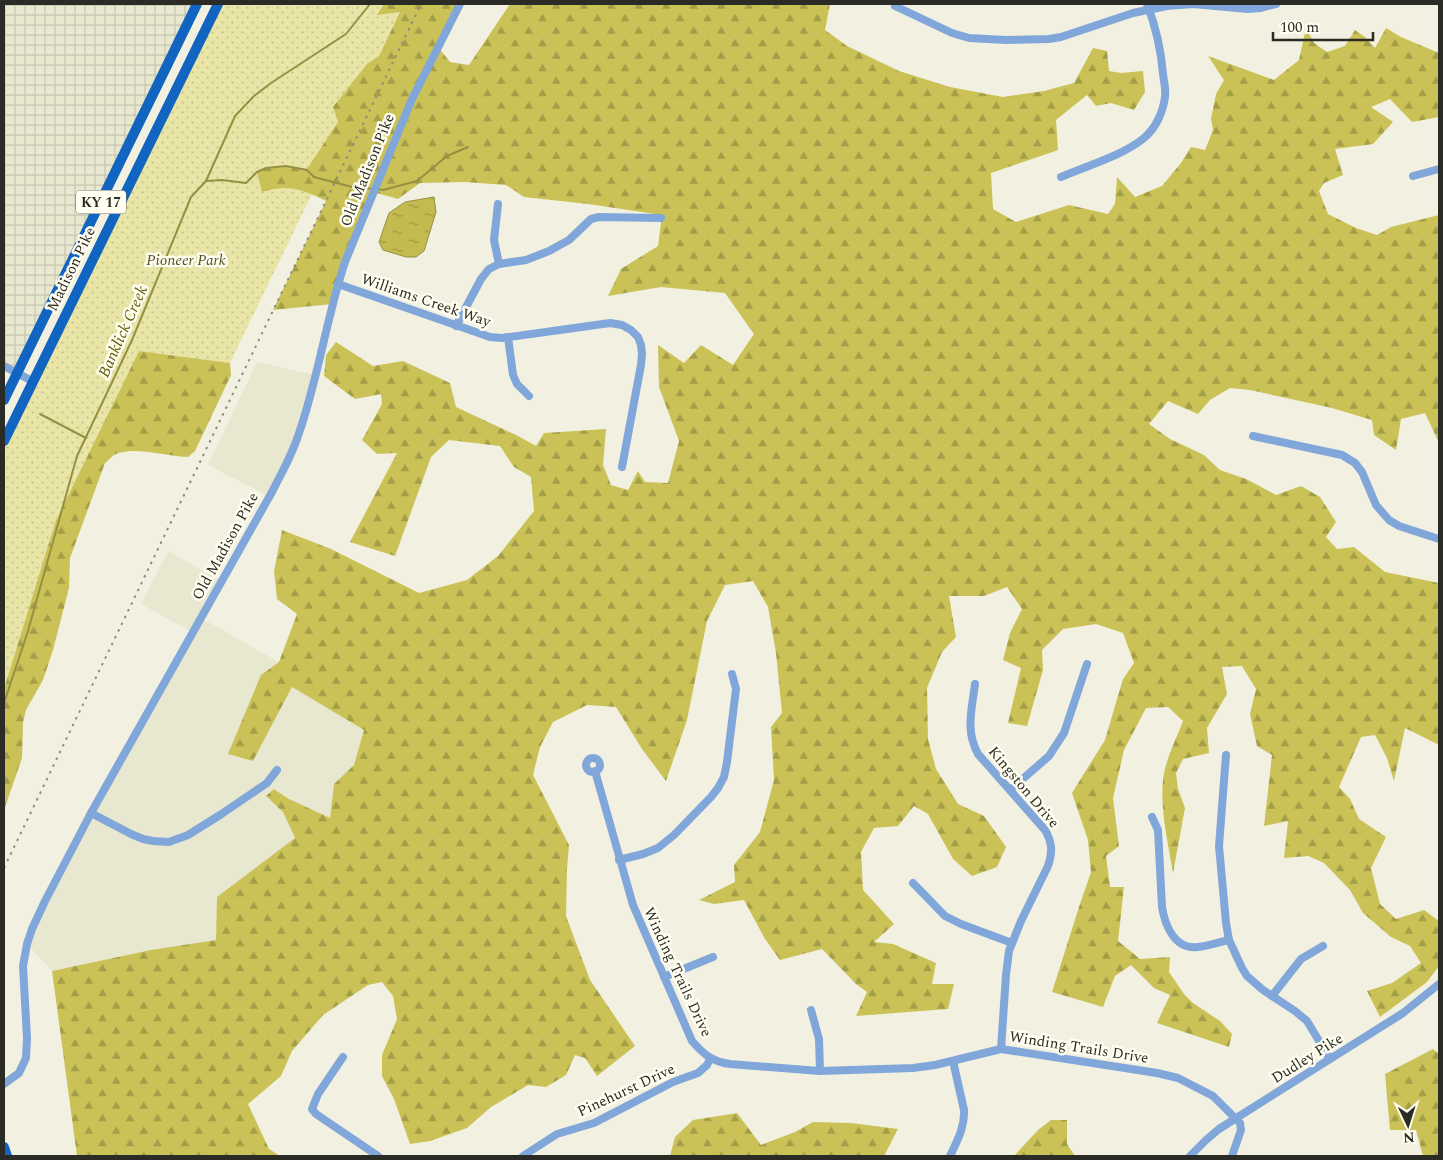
<svg xmlns="http://www.w3.org/2000/svg" width="1443" height="1160" font-family="Spectral,serif">
<style>
.built{fill:#e8e7d0}
.industrial{fill:url(#industrial-grid)}
.grass{fill:url(#grass-dots)}
.forest{fill:url(#forest-firs)}
.water{fill:url(#water-ripples);stroke:#959042}
.lines{fill:none;stroke-linecap:round;stroke-linejoin:round}
.stream{stroke:#959042;stroke-width:2}
.minor{stroke:#81a7da;stroke-width:8}
.major{stroke:#1164bf;stroke-width:10}
.rail{stroke:#8e8d82;stroke-width:2;stroke-dasharray:2.5 5;stroke-linecap:butt}
.labels{text-anchor:middle;stroke-width:5;stroke-linejoin:round;paint-order:stroke}
.shield{fill:#fffef1;stroke:#6b6a62;stroke-width:1}
.shield-label{font-size:14px;font-weight:bold;fill:#2b2b25}
.street-label{font-size:15px;fill:#2b2b25;stroke:#fffef1}
.park-label{font-size:15px;font-style:italic;fill:#545024;stroke:#fffef1}
.water-label{font-size:16px;font-style:italic;fill:#5f5903;stroke:#fffef1}
</style>
<defs>
<pattern id="industrial-grid" width="8" height="8" patternUnits="userSpaceOnUse" patternTransform="scale(1.25)"><rect width="8" height="8" fill="#e8e7d0"/><path d="M0 4h8M4 0v8" fill="none" stroke="#c7c6b2"/></pattern>
<pattern id="grass-dots" width="8" height="8" patternUnits="userSpaceOnUse" patternTransform="scale(1.25)"><rect width="8" height="8" fill="#e8e5a6"/><path d="M2 2h.1M6 6h.1" fill="none" stroke="#c7c58f" stroke-width="1.8" stroke-linecap="round"/></pattern>
<pattern id="forest-firs" width="22" height="20" patternUnits="userSpaceOnUse" patternTransform="scale(1.25)"><rect width="22" height="20" fill="#cac257"/><path d="M5 1l3.5 6h-7zM16 11l3.5 6h-7z" fill="#a49e48"/></pattern>
<pattern id="water-ripples" width="26" height="14" patternUnits="userSpaceOnUse" patternTransform="scale(1.25)"><rect width="26" height="14" fill="#c3bb4f"/><path d="M2 4q2-2 4 0t4 0M15 11q2-2 4 0t4 0" fill="none" stroke="#9f9841"/></pattern>
</defs>
<rect width="100%" height="100%" fill="#f2f1e1"/>
<g class="built">
<polygon points="257,362 316,375 307,409 269,496 208,465"/>
<polygon points="168,551 221,581 201,618 279,662 261,675 253,761 292,687 364,730 354,765 334,784 330,819 289,799 275,789 266,796 283,812 295,838 217,897 216,940 151,950 52,971 27,944 32,929 192,632 141,604"/>
</g>
<polygon class="industrial" points="4,4 197,4 17,373 4,366"/>
<polygon class="grass" points="218,4 404,4 230,363 139,351 56,520 4,689 4,441"/>
<g class="forest">
<path d="M384 4H460L438 47 450 62 469 65 510 4H830L825 30 847 46 899 71 950 87 1003 97 1044 91 1074 83 1093 48 1107 51 1109 71 1121 73 1143 71 1145 92 1134 110 1111 103 1096 106 1087 95 1056 120 1058 150 991 173 993 209 1016 222 1069 205 1108 214 1115 204 1117 177 1135 197 1162 186 1181 163 1191 147 1205 150 1213 130 1211 119 1216 94 1224 80 1208 56 1274 80 1299 60 1306 28 1314 43 1327 52 1345 46 1355 30 1365 37 1375 48 1386 28 1401 37 1439 53V117L1412 122 1390 99 1371 107 1393 122 1373 144 1335 149 1343 175 1324 183 1319 191 1328 214 1356 228 1377 235 1391 227 1439 215V443L1425 413 1401 419 1396 450 1374 435 1372 420 1332 408 1250 390 1230 388 1210 400 1198 414 1168 401 1149 424 1170 439 1204 455 1220 470 1246 479 1276 495 1301 486 1320 497 1336 522 1326 537 1337 549 1354 547 1385 572 1439 583V745L1405 728 1394 781 1387 758 1375 735 1361 737 1339 787 1350 799 1359 819 1386 837 1371 868 1380 904 1396 919 1424 910 1439 921V966L1427 982 1380 1017 1367 991 1392 983 1421 963 1410 946 1391 937 1363 913 1350 890 1324 863 1308 856 1284 858 1288 821 1264 826 1272 755 1257 746 1250 714 1256 689 1242 666 1222 667 1227 694 1207 728 1209 753 1183 759 1176 773 1178 789 1185 808 1173 873C1168 842 1160 811 1163 780 1165 760 1176 740 1183 721L1168 707 1146 708 1124 750 1113 798 1119 846 1106 856 1110 887H1124L1118 941 1140 959 1170 957 1169 972 1184 994 1193 1003 1220 1021 1232 1034 1229 1047 1157 1023 1170 995 1154 988 1131 965 1115 976 1103 1007 1052 992 1080 904 1091 872 1088 840 1072 793 1105 740 1123 679 1134 663 1123 633 1096 624 1063 629 1042 650 1043 670 1027 726 1008 723 1021 668 1003 660 1010 633 1022 609 1007 587 984 596H949L956 637 942 652 927 688 928 739 936 769 958 804 984 816 1006 847 997 867 972 876 953 859 928 814 914 806 898 826 874 828 861 852 863 890 894 924 874 942 893 944 936 963 932 984H954L948 1009 856 1016 867 992 856 984 822 949 780 960 765 939 744 900 714 904 699 900 735 882 734 865 760 832 774 780 771 727 782 713 776 653 768 607 753 581 725 585 707 621 687 720 666 781 642 749 616 707 587 705 553 722 540 747 533 775 569 845 567 869 566 916 590 980 635 1046 597 1076 585 1058 575 1055 566 1075 546 1087 528 1085 491 1107 467 1128 430 1141 410 1144 394 1099 382 1076V1055L397 1019 393 996 382 982 368 985 323 1015 292 1051 281 1076 248 1104 269 1149 280 1156H77L52 971 151 950 216 940 217 897 295 838 283 812 266 796 274 789 289 799 330 818 334 784 354 765 364 730 292 687 253 761 228 754 261 675 279 662 297 614 277 599 274 571 282 530 331 549 419 593 467 580 498 556 534 511 531 477 514 467 500 446 449 440 431 457 395 556 350 542 397 453 377 454 362 440 382 404 381 394 355 399 324 376 326 355 336 342 373 366 403 361 450 383 456 407 518 436 536 446 544 433 606 429 603 465 611 485 628 490 638 471 645 482 668 483 679 441 659 387 658 345 684 363 701 345 733 365 754 334 725 293 661 287 608 296 621 269 658 246 662 215 588 204 524 197 506 185 465 182 420 183 398 199 373 192 333 304 273 310 326 201C301 189 288 184 262 192L257 172C274 164 290 167 307 169L338 122 333 107 367 64 379 56 400 12 377 15Z"/>
<path d="M139 351 230 363 231 375 195 451 188 457C168 457 133 445 114 455 111 457 108 461 105 463L70 558 69 588 53 650 43 680 26 710 23 723 22 758 4 810V689L56 520Z"/>
<polygon points="1433,1049 1439,1054 1439,1156 1423,1156 1416,1130 1390,1130 1385,1074"/>
<polygon points="737,1113 761,1145 795,1132 813,1122 851,1123 898,1129 884,1156 670,1156 675,1137 693,1120"/>
<polygon points="1051,1120 1067,1120 1067,1144 1075,1156 1014,1156 1038,1130"/>
</g>
<polygon class="water" points="434,197 436,212 424,251 416,257 406,257 383,250 379,242 389,213 405,202"/>
<g class="lines">
<g class="stream">
<polyline points="206,181 222,180 246,183 257,172 266,168 286,166 307,170 314,177 352,187 373,189"/>
<polyline points="378,189 383,190 417,181 447,156 468,147"/>
<polyline points="40,414 86,438"/>
<polyline points="4,703 28,631 77,456 132,340 191,197 206,181 235,116 254,96 271,83 346,34 370,4"/>
</g>
<g class="minor">
<polyline points="895,6 952,33 969,38 1006,40 1049,39 1061,37 1133,13 1167,6 1193,4 1248,9 1260,8 1276,4"/>
<polyline points="1413,176 1439,169"/>
<path d="M1061 177C1086 166 1124 155 1144 138 1156 128 1163 112 1165 97 1166 90 1164 82 1163 74 1161 49 1156 27 1147 4"/>
<polyline points="498,204 494,240 499,264"/>
<polyline points="338,284 490,337 502,338 610,323 622,325 631,330 638,337 641,345 642,354 641,365 622,467"/>
<polyline points="456,326 481,279 489,269 499,264 526,260 549,251 569,240 591,219 599,217 661,218"/>
<polyline points="508,337 513,375 517,384 529,396"/>
<polyline points="4,366 32,381"/>
<polyline points="1253,436 1342,455 1355,463 1362,472 1376,505 1389,520 1399,526 1439,539"/>
<path d="M975 684C972 709 965 730 978 754L1045 830C1052 842 1053 852 1048 866L1021 921 1009 951 1006 975 1001 1049"/>
<polyline points="1226,755 1219,846 1226,923 1229,940 1242,968 1247,976 1263,990 1295,1011 1307,1021 1330,1059"/>
<circle cx="593" cy="765" r="7"/>
<path d="M595 771 633 905 692 1041C703 1054 713 1062 730 1064L820 1071 913 1068 935 1065 1001 1049 1157 1073 1178 1078 1213 1096 1240 1123 1241 1130 1232 1156"/>
<polyline points="1010,790 1049,756 1064,733 1087,664"/>
<polyline points="91,813 131,834 143,839 153,841 169,842 188,835 220,815 267,783 277,770"/>
<path d="M1152 817 1158 830 1162 907C1165 926 1175 950 1198 947 1209 946 1219 942 1229 940"/>
<polyline points="619,860 643,854 658,848 674,835 711,797 718,788 724,777 727,762 736,689 732,674"/>
<polyline points="913,883 945,916 961,924 1012,943"/>
<polyline points="664,977 713,957"/>
<polyline points="1272,996 1301,959 1323,946"/>
<polyline points="811,1010 819,1039 820,1071"/>
<polyline points="343,1057 318,1094 312,1109 316,1114 378,1156"/>
<path d="M4 1084 19 1073 26 1058 27 1038 23 966 27 944 32 929 45 901 91 813 272 492C281 474 292 455 298 436 318 380 326 319 345 262L412 99 460 4"/>
<polyline points="523,1156 557,1134 594,1123 673,1082 698,1073 707,1065 710,1059"/>
<path d="M950 1156C957 1141 965 1127 964 1110L953 1061"/>
<polyline points="1190,1156 1206,1140 1219,1129 1403,1013 1439,984"/>
</g>
<g class="major">
<polyline points="4,400 197,4"/>
<polyline points="4,441 218,4"/>
<polyline points="4,1147 7,1156"/>
</g>
<polyline class="rail" points="4,868 421,4"/>
</g>
<g class="labels">
<rect class="shield" x="76" y="190.5" width="50" height="23" rx="4"/>
<g class="shield-label">
<text x="101" y="207">KY 17</text>
</g>
<g class="street-label">
<text transform="translate(367 170) rotate(-68)" y="5">Old Madison Pike</text>
<text transform="translate(71 269) rotate(-64)" y="5">Madison Pike</text>
<text transform="translate(426 300) rotate(19)" y="5">Williams Creek Way</text>
<text transform="translate(225 546) rotate(-61)" y="5">Old Madison Pike</text>
<text transform="translate(1024 787) rotate(50)" y="5">Kingston Drive</text>
<text transform="translate(678 972) rotate(65)" y="5">Winding Trails Drive</text>
<text transform="translate(1079 1047) rotate(9)" y="5">Winding Trails Drive</text>
<text transform="translate(1307 1058) rotate(-32)" y="5">Dudley Pike</text>
<text transform="translate(626 1090) rotate(-25)" y="5">Pinehurst Drive</text>
</g>
<g class="park-label">
<text x="186" y="265">Pioneer Park</text>
</g>
<g class="water-label">
<text transform="translate(122 331) rotate(-66)" y="6">Banklick Creek</text>
</g>
</g>
<rect width="1443" height="1160" fill="none" stroke="#2b2b25" stroke-width="10"/>
<g transform="translate(1408 1125) rotate(176)" stroke="#fffef1" stroke-width="4" paint-order="stroke">
<path d="M0-4L9 19L0 12L-9 19Z" fill="#2b2b25"/>
<text y="-8" font-size="14" font-weight="bold" text-anchor="middle" fill="#2b2b25">N</text>
</g>
<path d="M1273 32v8h100v-8" fill="none" stroke="#2b2b25" stroke-width="2.5"/>
<text x="1280" y="32" font-size="15" fill="#2b2b25" stroke="#fffef1" stroke-width="4" paint-order="stroke">100 m</text>
</svg>
